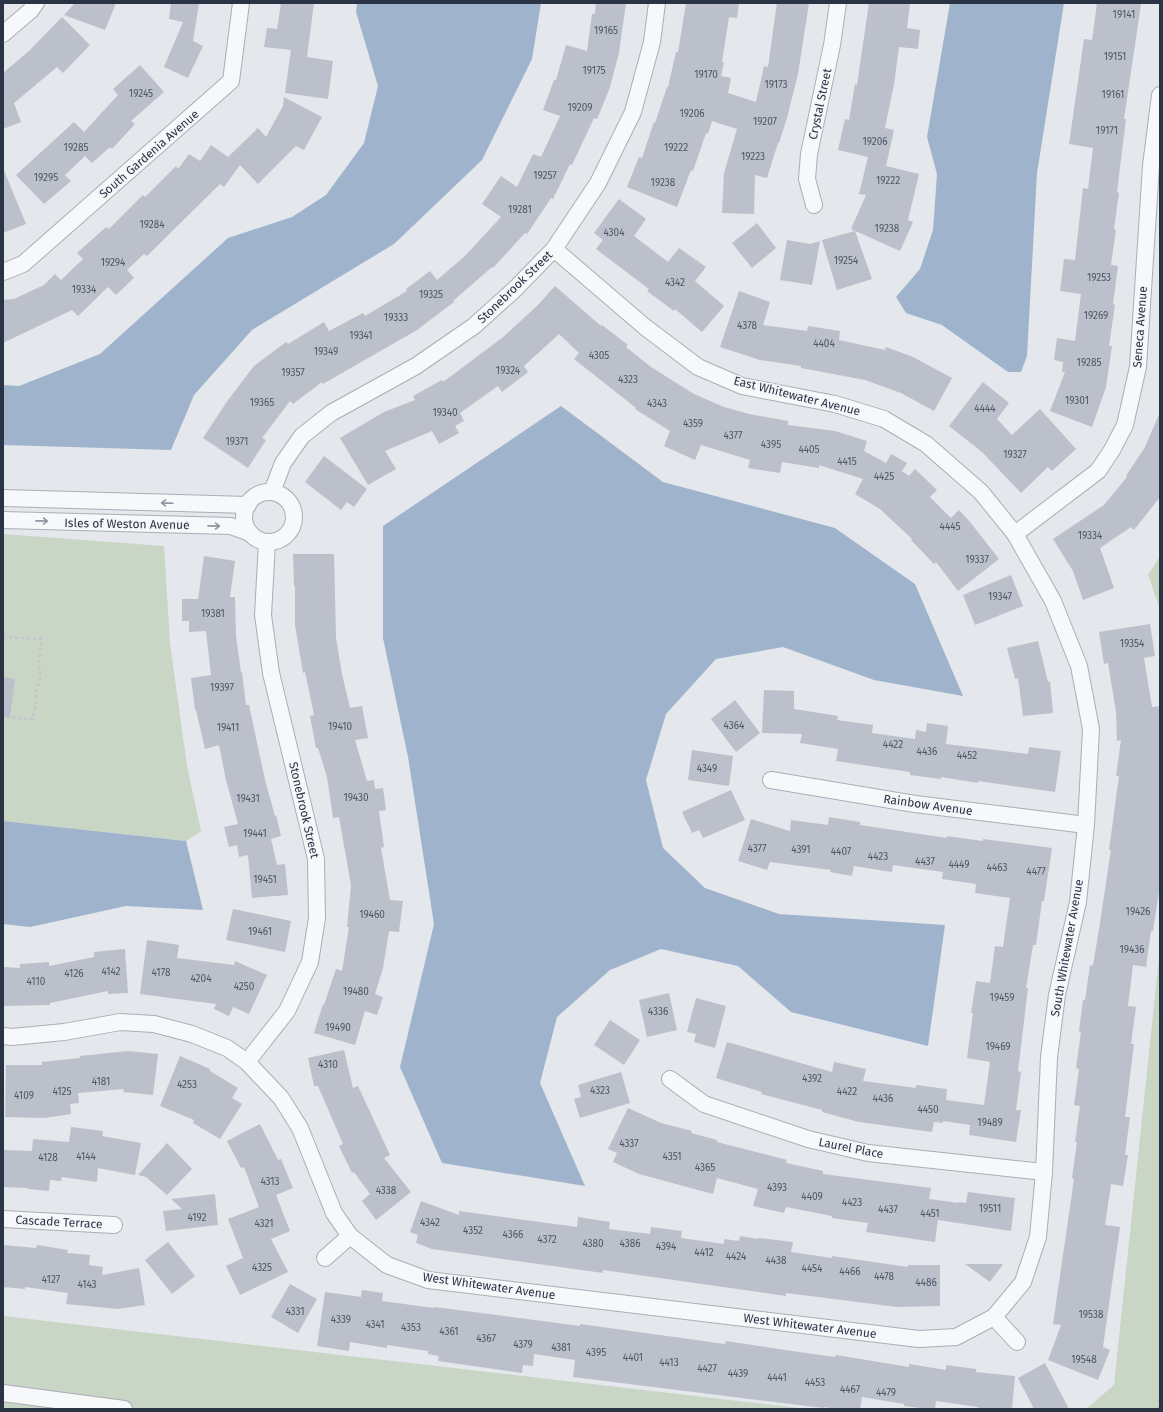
<svg xmlns="http://www.w3.org/2000/svg" width="1163" height="1412" font-family="'Fira Sans',sans-serif">
<style>
.green{fill:#c9d6c5}
.water{fill:#9fb4cc}
.building{fill:#bbc0ca}
.lines{fill:none;stroke-linecap:round;stroke-linejoin:round}
.minor-casing{stroke:#a9aeb7;stroke-width:18}
.path{stroke:#c2c5cb;stroke-width:2.5;stroke-dasharray:3 3;stroke-linecap:butt}
.minor{stroke:#f7f8fa;stroke-width:16}
.oneway{stroke:#9196a0}
.labels{text-anchor:middle;stroke-width:3;stroke-linejoin:round;paint-order:stroke}
.number-label{font-size:10px;fill:#4f5766}
.street-label{font-size:12px;fill:#2b3445;stroke:#f4f6f9}
</style>
<rect width="100%" height="100%" fill="#e4e7ec"/>
<g class="green">
<polygon points="3,534 164,546 170,643 187,766 201,831 186,841 3,821"/>
<polygon points="1160,556 1160,609 1148,575"/>
<polygon points="1160,948 1160,1401 1159,1409 1086,1409 1114,1385"/>
<polygon points="3,1316 808,1409 3,1409"/>
</g>
<g class="water">
<polygon points="357,3 541,3 532,59 482,160 394,244 252,330 194,395 171,450 3,445 3,385 19,386 100,354 228,238 292,217 326,195 364,143 378,86 356,12"/>
<polygon points="950,3 1064,3 1037,173 1027,356 1021,372 1008,372 942,325 906,313 896,297 920,269 933,230 937,174 927,137"/>
<polygon points="561,406 663,482 835,528 915,584 963,696 874,680 783,647 716,659 666,714 646,780 663,848 705,888 779,914 945,925 928,1046 791,1012 738,966 661,949 610,970 557,1017 540,1083 585,1186 442,1163 400,1067 434,924 408,757 383,638 383,526"/>
<polygon points="3,821 186,841 203,910 126,906 30,927 3,924"/>
</g>
<g class="building">
<polygon points="75,3 116,3 105,30 64,15"/>
<polygon points="171,3 199,3 193,41 203,46 188,78 164,67 183,22 169,19"/>
<polygon points="281,3 314,3 307,57 333,61 328,99 285,93 291,50 264,47 267,28 277,29"/>
<polygon points="596,3 626,3 619,53 609,90 597,119 594,118 572,165 570,164 553,199 551,198 527,234 525,233 493,268 492,267 453,301 454,302 417,330 323,384 322,382 293,404 290,401 262,438 266,440 248,468 203,438 228,400 254,366 286,342 288,344 324,322 329,331 363,313 365,316 407,291 406,289 430,271 437,280 465,256 501,217 482,204 501,176 517,187 533,154 541,157 560,116 543,110 554,80 556,80 566,45 587,51 592,14 595,14"/>
<polygon points="686,3 739,3 737,18 729,17 722,62 724,63 721,76 731,78 728,93 756,102 764,66 768,67 777,3 809,3 798,74 787,118 779,143 778,143 767,178 755,175 754,214 722,213 724,173 737,129 712,121 708,134 706,133 693,171 691,170 677,207 627,187 639,157 642,158 654,122 655,123 667,87 668,87 676,52 678,52"/>
<polygon points="869,3 910,3 907,28 920,30 918,49 899,47 894,84 885,128 894,130 886,166 919,174 908,220 913,222 900,251 851,229 866,195 859,194 868,157 838,150 845,119 849,120 855,84 857,85"/>
<polygon points="1097,3 1132,3 1141,4 1124,119 1126,119 1117,192 1119,193 1114,229 1116,230 1111,265 1118,266 1113,304 1115,305 1109,346 1112,346 1106,387 1092,427 1050,411 1065,372 1062,372 1063,362 1054,360 1057,338 1075,341 1081,294 1060,291 1064,259 1075,260 1083,188 1088,189 1093,148 1069,144 1084,39 1092,40"/>
<polygon points="62,17 90,45 63,73 57,67 14,103 21,122 3,129 3,73 30,50"/>
<polygon points="140,65 164,92 131,121 135,124 112,149 110,147 92,163 85,156 65,175 71,181 44,204 16,175 74,122 84,132 118,95 113,89"/>
<polygon points="284,97 322,117 304,150 296,146 258,184 240,165 224,187 220,184 147,256 144,254 127,270 134,278 116,295 108,287 78,316 72,310 3,343 3,300 14,299 44,285 55,274 61,280 83,259 77,253 106,227 109,229 143,195 145,197 176,166 178,169 189,154 200,161 211,145 228,157 258,128 266,137 283,106"/>
<polygon points="3,168 26,224 3,233"/>
<polygon points="619,199 646,219 634,236 668,262 679,248 706,267 695,281 724,306 702,332 675,309 674,311 647,291 649,289 596,249 603,240 594,233"/>
<polygon points="757,223 776,248 752,268 732,243"/>
<polygon points="855,231 872,279 837,290 822,240"/>
<polygon points="787,240 810,244 820,241 812,285 780,280"/>
<polygon points="555,286 601,326 602,325 628,345 626,347 651,367 694,394 724,407 749,414 788,421 788,425 835,431 867,441 864,451 886,463 891,454 907,463 902,471 909,476 915,469 937,490 930,497 951,518 959,510 970,522 999,559 958,591 936,562 934,564 911,540 912,539 880,509 855,494 863,479 819,465 819,468 782,462 780,473 748,468 750,460 701,445 695,460 664,446 670,431 635,409 636,408 574,359 579,353 559,334 524,366 528,372 502,392 498,386 460,413 464,421 455,426 459,433 439,444 432,431 385,451 396,469 368,485 340,438 384,412 415,400 413,396 442,380 443,382 502,338 537,306"/>
<polygon points="739,291 770,302 763,325 807,331 808,326 840,331 839,340 885,350 886,347 913,357 952,378 934,411 901,393 865,380 801,368 801,366 760,360 720,347"/>
<polygon points="983,382 1009,403 997,419 1012,435 1040,409 1076,449 1052,471 1048,467 1021,493 982,452 949,426"/>
<polygon points="1160,412 1160,497 1134,530 1131,527 1100,548 1114,588 1083,600 1073,571 1053,539 1104,505 1127,477 1126,476 1145,447"/>
<polygon points="324,456 367,489 354,507 347,502 341,510 305,482"/>
<polygon points="293,554 334,554 336,638 342,674 350,708 362,706 368,738 355,740 367,781 374,780 375,789 383,788 386,810 379,811 384,847 381,848 390,900 403,901 399,932 389,931 383,968 375,994 383,997 377,1015 365,1011 355,1045 314,1033 323,1004 324,1005 336,969 342,971 349,927 347,927 351,885 339,817 333,818 327,777 318,748 316,748 310,716 314,715 305,672 303,673 295,625 295,586 294,586"/>
<polygon points="204,556 235,561 230,597 235,597 236,636 241,672 242,672 246,705 249,705 265,780 275,816 276,815 281,836 271,839 277,865 285,864 288,895 252,898 248,855 239,857 237,845 229,847 224,827 238,824 226,780 219,745 205,749 196,710 195,710 191,678 211,675 206,631 189,632 189,621 182,621 182,599 198,599"/>
<polygon points="1011,575 1023,606 975,625 963,595"/>
<polygon points="1150,624 1155,656 1144,658 1152,707 1160,706 1160,884 1153,931 1151,931 1146,967 1133,965 1128,1006 1136,1007 1131,1044 1134,1044 1125,1117 1130,1117 1125,1155 1128,1155 1123,1186 1111,1184 1105,1225 1120,1227 1103,1347 1110,1350 1098,1380 1048,1360 1061,1325 1053,1324 1074,1179 1072,1178 1077,1142 1075,1142 1080,1106 1074,1105 1079,1069 1076,1068 1081,1032 1079,1031 1083,1000 1085,1000 1090,965 1093,966 1099,929 1111,850 1109,850 1119,776 1116,776 1121,740 1117,741 1116,712 1108,663 1104,664 1099,632"/>
<polygon points="1038,641 1048,682 1050,681 1053,713 1023,716 1018,678 1015,679 1007,648"/>
<polygon points="3,677 15,679 10,717 3,717"/>
<polygon points="764,690 794,691 794,709 838,716 837,720 873,725 872,733 915,739 916,730 926,732 927,723 948,726 946,744 1028,754 1029,747 1061,751 1055,792 978,781 978,783 941,777 941,779 910,775 910,772 836,761 838,749 800,743 802,734 762,733"/>
<polygon points="735,700 760,733 736,752 711,719"/>
<polygon points="692,750 733,756 729,786 688,780"/>
<polygon points="731,790 745,820 703,838 699,830 692,833 682,812"/>
<polygon points="829,817 860,822 860,825 947,838 947,836 983,841 983,839 1052,848 1044,901 1042,901 1036,945 1033,945 1026,988 1028,988 1018,1071 1021,1072 1016,1110 1021,1110 1016,1142 969,1135 970,1125 943,1121 943,1123 934,1122 932,1132 859,1122 822,1112 822,1110 761,1094 762,1092 716,1078 727,1042 832,1072 834,1062 866,1069 863,1081 916,1088 916,1085 947,1089 946,1100 984,1105 990,1062 967,1058 973,1013 971,1013 976,981 990,983 995,946 1003,947 1010,898 975,893 976,884 942,879 943,872 893,865 892,872 854,866 852,876 830,872 831,870 770,862 767,870 738,861 751,819 790,831 791,820 828,825"/>
<polygon points="233,909 291,921 285,952 226,940"/>
<polygon points="147,940 179,945 177,958 234,965 235,961 267,975 249,1014 233,1007 229,1016 214,1009 216,1004 140,994"/>
<polygon points="125,949 128,993 108,994 108,991 50,1003 50,1005 3,1006 3,967 20,968 20,964 49,962 49,966 94,957 94,952"/>
<polygon points="669,993 677,1030 647,1037 639,1000"/>
<polygon points="696,998 726,1006 715,1048 694,1042 696,1034 687,1032"/>
<polygon points="610,1020 640,1040 624,1065 594,1045"/>
<polygon points="344,1050 353,1088 358,1086 390,1155 384,1158 411,1192 376,1220 362,1201 370,1194 354,1172 352,1173 339,1146 343,1144 318,1086 314,1086 308,1058"/>
<polygon points="128,1051 158,1054 153,1095 123,1092 124,1089 78,1093 79,1103 70,1104 71,1114 44,1118 5,1117 6,1065 42,1065 42,1062 80,1058 80,1056"/>
<polygon points="180,1056 210,1069 210,1071 238,1088 232,1098 242,1104 220,1139 193,1123 194,1120 160,1106"/>
<polygon points="621,1072 630,1103 580,1118 574,1099 581,1097 578,1085"/>
<polygon points="628,1108 661,1123 692,1131 691,1133 717,1140 717,1142 787,1160 786,1163 823,1171 823,1174 931,1188 929,1199 959,1203 959,1202 966,1203 968,1192 1015,1198 1011,1231 938,1220 935,1242 866,1232 868,1223 832,1218 832,1216 786,1207 784,1213 753,1206 758,1189 717,1178 713,1194 639,1174 613,1162 617,1153 608,1149"/>
<polygon points="260,1124 278,1160 281,1159 293,1188 276,1195 290,1231 271,1239 288,1272 240,1295 226,1266 243,1258 228,1219 259,1207 244,1167 241,1168 227,1141"/>
<polygon points="71,1127 103,1131 102,1136 141,1143 135,1175 98,1168 97,1182 62,1177 61,1181 50,1180 49,1191 28,1189 28,1188 3,1187 3,1150 32,1151 33,1139 69,1142"/>
<polygon points="167,1143 192,1169 167,1195 146,1177 138,1175"/>
<polygon points="215,1194 218,1225 166,1231 163,1211 182,1209 171,1199"/>
<polygon points="421,1201 459,1215 459,1211 577,1227 578,1217 610,1222 609,1229 650,1234 651,1227 682,1231 681,1238 724,1244 724,1239 739,1241 740,1236 758,1239 759,1238 793,1242 791,1252 832,1258 832,1256 908,1267 908,1265 940,1265 940,1306 897,1307 786,1293 786,1296 603,1270 603,1273 432,1249 416,1243 418,1235 410,1232"/>
<polygon points="168,1242 195,1276 172,1294 145,1260"/>
<polygon points="3,1245 36,1248 37,1245 68,1250 67,1253 90,1255 89,1265 103,1267 102,1275 139,1268 145,1305 118,1309 66,1304 68,1293 25,1287 25,1289 3,1287"/>
<polygon points="965,1264 1003,1264 990,1282"/>
<polygon points="290,1284 317,1299 298,1333 271,1317"/>
<polygon points="362,1290 383,1293 382,1301 434,1308 435,1307 580,1326 580,1324 725,1344 726,1341 799,1352 835,1357 836,1355 909,1367 909,1364 946,1370 946,1365 976,1369 976,1372 1015,1376 1012,1409 978,1409 978,1407 936,1401 935,1409 929,1409 904,1406 904,1404 862,1397 860,1409 836,1409 824,1407 823,1408 573,1377 575,1360 534,1354 533,1366 523,1365 522,1373 438,1361 439,1356 428,1354 428,1351 387,1345 387,1348 350,1342 349,1351 317,1346 325,1292 361,1297"/>
<polygon points="1045,1363 1069,1409 1034,1409 1018,1378"/>
</g>
<g class="lines">
<g class="minor-casing">
<g id="minor">
<polyline points="3,34 30,11 36,3"/>
<polyline points="814,205 807,179 809,154 832,45 838,3"/>
<polyline points="3,272 23,264 231,81 241,3"/>
<polyline points="272,492 283,463 302,436 331,413 416,366 474,326 514,290 554,249 598,183 633,112 652,42 657,3"/>
<circle cx="269" cy="517" r="25"/>
<polyline points="3,498 248,505"/>
<polyline points="3,520 231,526 250,533"/>
<polyline points="1015,534 1098,471 1112,450 1125,425 1138,367 1151,166 1160,95"/>
<polyline points="771,780 915,804 1086,825"/>
<polyline points="3,1036 12,1037 64,1032 120,1022 154,1024 192,1034 227,1048 247,1062 281,1098 300,1128 334,1213 350,1236 387,1265 428,1280 919,1339 956,1337 994,1317 1023,1282 1038,1237 1044,1172 1049,1057 1057,995 1078,902 1086,825 1091,729 1079,666 1053,601 1015,534 981,492 926,444 884,419 835,404 742,386 698,367 645,327 554,249"/>
<polyline points="247,1062 287,1011 310,962 317,918 316,859 271,673 263,615 267,542"/>
<polyline points="670,1079 704,1104 808,1139 868,1153 1044,1172"/>
<polyline points="3,1219 114,1225"/>
<polyline points="325,1258 350,1236"/>
<polyline points="994,1317 1017,1342"/>
<polyline points="3,1393 124,1409"/>
</g>
</g>
<g class="path">
<polyline points="3,637 42,639 39,661 40,680 36,691 36,703 33,719 3,717"/>
<polyline points="1158,1409 1160,1390"/>
</g>
<use href="#minor" class="minor"/>
</g>
<defs><path id="oneway-shaft" d="M-6 0H5M1.5-3L5.5 0L1.5 3" fill="none" stroke-width="1.6" stroke-linecap="round" stroke-linejoin="round"/></defs>
<g class="oneway">
<use href="#oneway-shaft" transform="translate(167 503) rotate(-178)"/>
<use href="#oneway-shaft" transform="translate(42 521) rotate(1)"/>
<use href="#oneway-shaft" transform="translate(214 526) rotate(1)"/>
</g>
<g class="labels">
<g class="number-label">
<text x="1124" y="18">19141</text>
<text x="606" y="34">19165</text>
<text x="1115" y="60">19151</text>
<text x="594" y="74">19175</text>
<text x="706" y="78">19170</text>
<text x="776" y="88">19173</text>
<text x="141" y="97">19245</text>
<text x="1113" y="98">19161</text>
<text x="580" y="111">19209</text>
<text x="692" y="117">19206</text>
<text x="765" y="125">19207</text>
<text x="1107" y="134">19171</text>
<text x="875" y="145">19206</text>
<text x="76" y="151">19285</text>
<text x="676" y="151">19222</text>
<text x="753" y="160">19223</text>
<text x="545" y="179">19257</text>
<text x="46" y="181">19295</text>
<text x="888" y="184">19222</text>
<text x="663" y="186">19238</text>
<text x="520" y="213">19281</text>
<text x="152" y="228">19284</text>
<text x="887" y="232">19238</text>
<text x="614" y="236">4304</text>
<text x="846" y="264">19254</text>
<text x="113" y="266">19294</text>
<text x="1099" y="281">19253</text>
<text x="675" y="286">4342</text>
<text x="84" y="293">19334</text>
<text x="431" y="298">19325</text>
<text x="1096" y="319">19269</text>
<text x="396" y="321">19333</text>
<text x="747" y="329">4378</text>
<text x="361" y="339">19341</text>
<text x="824" y="347">4404</text>
<text x="326" y="355">19349</text>
<text x="599" y="359">4305</text>
<text x="1089" y="366">19285</text>
<text x="508" y="374">19324</text>
<text x="293" y="376">19357</text>
<text x="628" y="383">4323</text>
<text x="1077" y="404">19301</text>
<text x="262" y="406">19365</text>
<text x="657" y="407">4343</text>
<text x="985" y="412">4444</text>
<text x="445" y="416">19340</text>
<text x="693" y="427">4359</text>
<text x="733" y="439">4377</text>
<text x="237" y="445">19371</text>
<text x="771" y="448">4395</text>
<text x="809" y="453">4405</text>
<text x="1015" y="458">19327</text>
<text x="847" y="465">4415</text>
<text x="884" y="480">4425</text>
<text x="950" y="530">4445</text>
<text x="1090" y="539">19334</text>
<text x="977" y="563">19337</text>
<text x="1000" y="600">19347</text>
<text x="213" y="617">19381</text>
<text x="1132" y="647">19354</text>
<text x="222" y="691">19397</text>
<text x="734" y="729">4364</text>
<text x="340" y="730">19410</text>
<text x="228" y="731">19411</text>
<text x="893" y="748">4422</text>
<text x="927" y="755">4436</text>
<text x="967" y="759">4452</text>
<text x="707" y="772">4349</text>
<text x="356" y="801">19430</text>
<text x="248" y="802">19431</text>
<text x="255" y="837">19441</text>
<text x="757" y="852">4377</text>
<text x="801" y="853">4391</text>
<text x="841" y="855">4407</text>
<text x="878" y="860">4423</text>
<text x="925" y="865">4437</text>
<text x="959" y="868">4449</text>
<text x="997" y="871">4463</text>
<text x="1036" y="875">4477</text>
<text x="265" y="883">19451</text>
<text x="1138" y="915">19426</text>
<text x="372" y="918">19460</text>
<text x="260" y="935">19461</text>
<text x="1132" y="953">19436</text>
<text x="111" y="975">4142</text>
<text x="161" y="976">4178</text>
<text x="74" y="977">4126</text>
<text x="201" y="982">4204</text>
<text x="36" y="985">4110</text>
<text x="244" y="990">4250</text>
<text x="356" y="995">19480</text>
<text x="1002" y="1001">19459</text>
<text x="658" y="1015">4336</text>
<text x="338" y="1031">19490</text>
<text x="998" y="1050">19469</text>
<text x="328" y="1068">4310</text>
<text x="812" y="1082">4392</text>
<text x="101" y="1085">4181</text>
<text x="187" y="1088">4253</text>
<text x="600" y="1094">4323</text>
<text x="62" y="1095">4125</text>
<text x="847" y="1095">4422</text>
<text x="24" y="1099">4109</text>
<text x="883" y="1102">4436</text>
<text x="928" y="1113">4450</text>
<text x="990" y="1126">19489</text>
<text x="629" y="1147">4337</text>
<text x="86" y="1160">4144</text>
<text x="672" y="1160">4351</text>
<text x="48" y="1161">4128</text>
<text x="705" y="1171">4365</text>
<text x="270" y="1185">4313</text>
<text x="777" y="1191">4393</text>
<text x="386" y="1194">4338</text>
<text x="812" y="1200">4409</text>
<text x="852" y="1206">4423</text>
<text x="990" y="1212">19511</text>
<text x="888" y="1213">4437</text>
<text x="930" y="1217">4451</text>
<text x="197" y="1221">4192</text>
<text x="430" y="1226">4342</text>
<text x="264" y="1227">4321</text>
<text x="473" y="1234">4352</text>
<text x="513" y="1238">4366</text>
<text x="547" y="1243">4372</text>
<text x="593" y="1247">4380</text>
<text x="630" y="1247">4386</text>
<text x="666" y="1250">4394</text>
<text x="704" y="1256">4412</text>
<text x="736" y="1260">4424</text>
<text x="776" y="1264">4438</text>
<text x="262" y="1271">4325</text>
<text x="812" y="1272">4454</text>
<text x="850" y="1275">4466</text>
<text x="884" y="1280">4478</text>
<text x="51" y="1283">4127</text>
<text x="926" y="1286">4486</text>
<text x="87" y="1288">4143</text>
<text x="295" y="1315">4331</text>
<text x="1091" y="1318">19538</text>
<text x="341" y="1323">4339</text>
<text x="375" y="1328">4341</text>
<text x="411" y="1331">4353</text>
<text x="449" y="1335">4361</text>
<text x="486" y="1342">4367</text>
<text x="523" y="1348">4379</text>
<text x="561" y="1351">4381</text>
<text x="596" y="1356">4395</text>
<text x="633" y="1361">4401</text>
<text x="1084" y="1363">19548</text>
<text x="669" y="1366">4413</text>
<text x="707" y="1372">4427</text>
<text x="738" y="1377">4439</text>
<text x="777" y="1381">4441</text>
<text x="815" y="1386">4453</text>
<text x="850" y="1393">4467</text>
<text x="886" y="1396">4479</text>
</g>
<g class="street-label">
<text transform="translate(820 104) rotate(-78)" y="4">Crystal Street</text>
<text transform="translate(149 154) rotate(-41)" y="4">South Gardenia Avenue</text>
<text transform="translate(515 287) rotate(-44)" y="4">Stonebrook Street</text>
<text transform="translate(1140 327) rotate(-86)" y="4">Seneca Avenue</text>
<text transform="translate(797 396) rotate(14)" y="4">East Whitewater Avenue</text>
<text transform="translate(127 524) rotate(1)" y="4">Isles of Weston Avenue</text>
<text transform="translate(928 805) rotate(8)" y="4">Rainbow Avenue</text>
<text transform="translate(304 810) rotate(77)" y="4">Stonebrook Street</text>
<text transform="translate(1067 948) rotate(-80)" y="4">South Whitewater Avenue</text>
<text transform="translate(851 1148) rotate(11)" y="4">Laurel Place</text>
<text transform="translate(59 1222) rotate(3)" y="4">Cascade Terrace</text>
<text transform="translate(489 1286) rotate(8)" y="4">West Whitewater Avenue</text>
<text transform="translate(810 1326) rotate(7)" y="4">West Whitewater Avenue</text>
</g>
</g>
<rect width="1163" height="1412" fill="none" stroke="#2b3445" stroke-width="8"/>
</svg>
